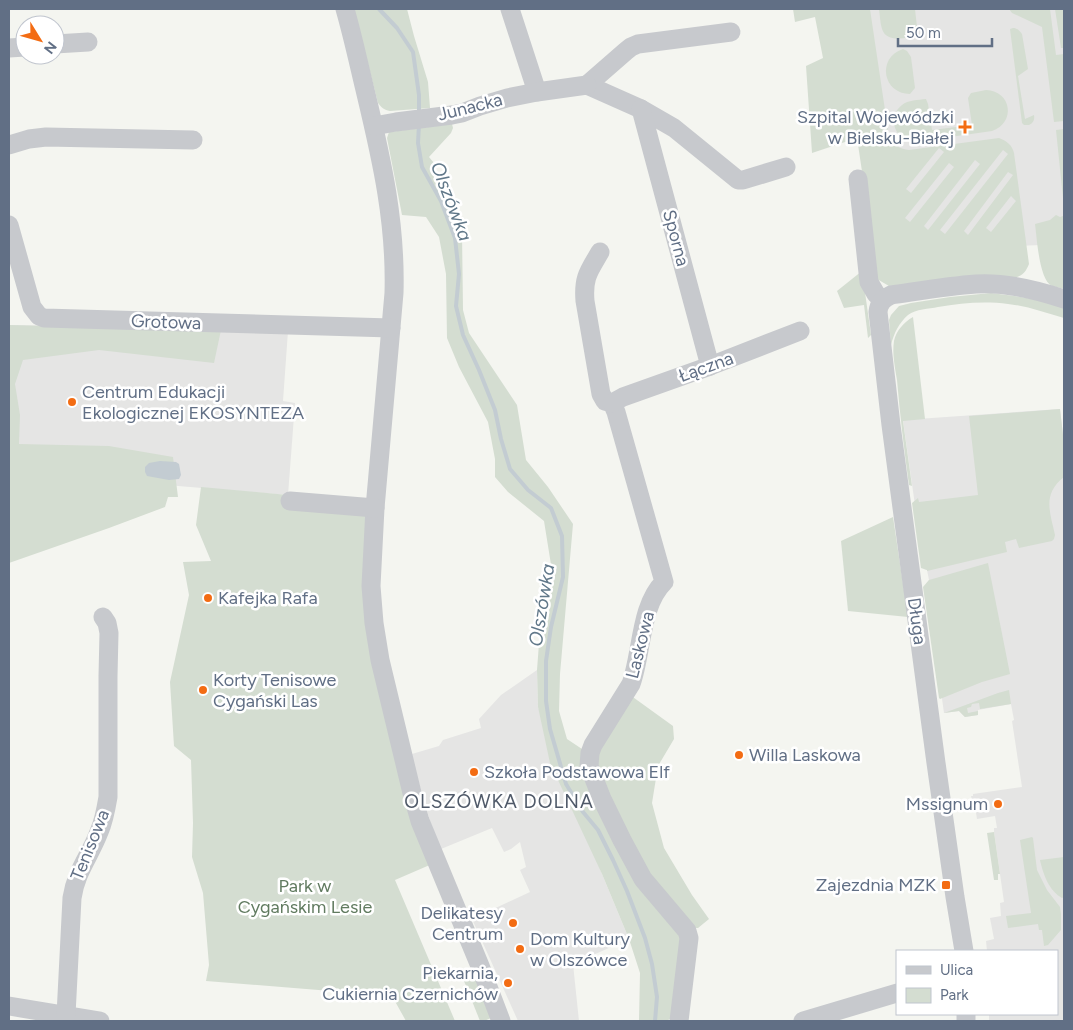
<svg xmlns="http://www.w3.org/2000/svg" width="1073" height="1030" font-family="Figtree,sans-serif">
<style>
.built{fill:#e5e5e4}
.green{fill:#d4ddd1;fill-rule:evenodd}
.water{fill:#c3ccd2}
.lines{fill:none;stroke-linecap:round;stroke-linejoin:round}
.stream{stroke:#c3ccd2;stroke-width:4}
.minor{stroke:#c7c9cd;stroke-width:19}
.poi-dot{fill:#f36c13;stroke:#fff;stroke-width:2}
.labels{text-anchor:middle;stroke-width:5;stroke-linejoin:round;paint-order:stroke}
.street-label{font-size:18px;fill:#616f85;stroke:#fff}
.poi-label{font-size:18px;fill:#616f85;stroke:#fff;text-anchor:start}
.park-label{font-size:18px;fill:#617b60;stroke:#fff}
.water-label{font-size:19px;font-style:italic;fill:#617889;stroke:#fff}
.neighbourhood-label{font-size:19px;letter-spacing:1px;fill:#505a69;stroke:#fff}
</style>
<rect width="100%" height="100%" fill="#f4f5f0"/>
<g class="built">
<polygon points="849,9 1064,9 1064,265 1041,245 941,249 885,262"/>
<polygon points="9,325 288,331 283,401 295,403 288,495 178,486 28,460 9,454"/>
<polygon points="1060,409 1063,435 1064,437 1064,1021 989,1021 989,1014 1057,1014 1057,951 987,951 986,941 994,939 990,918 1001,916 1000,903 1004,902 994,832 994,828 997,828 995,816 977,819 974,800 972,800 971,796 973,796 973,794 1022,787 1012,721 1014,720 1011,704 978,710 978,715 965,717 959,711 944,713 926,584 929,580 927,570 924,569 903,420"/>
<polygon points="537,670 538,707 602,874 629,939 573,964 579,1021 518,1021 472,919 530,892 520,870 526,867 520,842 511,849 504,852 492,828 441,849 430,821 415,770 412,754 439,746 443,740 481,728 479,719 501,695"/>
</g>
<g class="green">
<path d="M354 9H407L414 36 428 82 430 108 390 111C384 110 382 108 378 103Z"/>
<path d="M793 9H870L889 137C894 146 900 149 909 150L999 138C1007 141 1012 145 1014 153L1029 264C1026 272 1022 276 1014 278L889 286 877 279 866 198 857 138 812 153 806 66 823 58 815 17 795 22ZM939 148 944 152 911 193 906 189ZM1003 150 1008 154 945 234 940 230ZM975 160 980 164 928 230 924 226ZM949 163 954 167 910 222 905 218ZM1008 172 1013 175 968 235 964 231ZM1011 196 1016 201 991 232 986 228Z"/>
<path d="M879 9H915L918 36C907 37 887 44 882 29 880 23 880 15 879 9Z"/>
<polygon points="1009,9 1050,9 1056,55 1064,54 1064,121 1054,122 1042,27 1012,13"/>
<polygon points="1055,9 1064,9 1064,48 1061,48"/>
<path d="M1013 28C1017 28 1019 30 1022 34L1028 69 1018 76 1025 119 1034 115C1035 120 1033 123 1029 125H1024L1022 123 1010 29Z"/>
<path d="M903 49 907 51 911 57 915 88 910 94C883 94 876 58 903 49Z"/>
<path d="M986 90C1012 91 1016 123 992 131L915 142C895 141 886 117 902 105 908 100 918 100 926 99L928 104 932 130 972 125 968 98 971 93Z"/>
<polygon points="452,124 453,128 451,133 429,157 434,163 430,170 448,199 462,232 463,310 469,333 517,405 526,460 548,487 573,524 560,674 559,711 567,739 585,751 584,762 683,933 671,1018 667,1021 639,1021 640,973 629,939 602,874 550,763 538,707 537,670 540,630 553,577 544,521 508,492 495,477 495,459 488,422 459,367 447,338 446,274 439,237 426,217 402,215 387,138 389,132"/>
<polygon points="1064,129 1064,208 1056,130"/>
<path d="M1064 213V289C1061 288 1056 287 1052 286 1039 280 1037 238 1035 224L1050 220 1056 215 1060 217 1063 216Z"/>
<polygon points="862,271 871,335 868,338 864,305 844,308 837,291"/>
<path d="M991 293C1016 296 1041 299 1064 308V318C1046 313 1027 306 1008 304 985 301 961 303 938 307 929 309 916 309 908 315 899 323 894 333 891 345L889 320 891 315 899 306 911 303 950 297Z"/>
<path d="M913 317 925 419 903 421 912 486 909 485C904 450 900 415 897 380 895 368 892 353 894 341 896 331 904 322 913 317Z"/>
<polygon points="9,325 221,330 214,363 99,350 23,360 15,384 20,415 19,444 109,446 173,457 178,497 168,497 165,507 109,528 9,563"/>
<path d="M1060 409 1063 435 1064 437V477C1042 494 1050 512 1055 535L1054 539 1052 541 1019 548 1016 539 1005 542 1007 552 927 571V570L921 568 912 503 918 498 919 502 978 495 969 416Z"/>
<polygon points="201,487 288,495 367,514 367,555 432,864 395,880 455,1021 406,1021 392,996 206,981 209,965 203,893 192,857 193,823 191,760 174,746 170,682 189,595 183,562 211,561 196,525"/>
<polygon points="893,517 908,617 848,611 841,541"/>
<polygon points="988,563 1010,674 982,682 940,699 939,698 923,587 929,580"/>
<polygon points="1009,690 1011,704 980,709 979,703 972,704 971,707 967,708 968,713 978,711 978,715 965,717 959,711 944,713 998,693"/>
<polygon points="630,695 673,726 674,739 658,766 652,803 664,848 692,895 709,919 698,928 692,928 661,897 595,771 597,747"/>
<polygon points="994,832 1000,874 998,874 998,880 994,880 987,833"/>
<polygon points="1032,837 1033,838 1037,870 1047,890 1060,907 1061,914 1061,930 1048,945 1044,946 1042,930 1039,930 1038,924 1008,928 1006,916 1031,913 1020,840"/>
<path d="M1064 857V897L1062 898C1049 891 1043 874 1040 860Z"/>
<polygon points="475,977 491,1018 484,1021 480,1021 464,981"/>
</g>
<polygon class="water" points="160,461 176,462 179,464 181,475 179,479 169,480 147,476 145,472 145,467 149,463"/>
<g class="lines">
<g class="stream">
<polyline points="379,9 397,28 413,52 419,95 419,114"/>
<polyline points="419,124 418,143 422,167 441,201 455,238 459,274 456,306 463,335 479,370 495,410 501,439 510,469 528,490 551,508 562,536 563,577 551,627 546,661 546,701 550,729 566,784 583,812 598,830 613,860 627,891 645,938 652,964 657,997 655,1021"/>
</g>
<g class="minor">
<path d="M345 9C353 37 359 65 366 94 382 161 396 223 394 293L375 508 371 586 374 623 380 660 412 793 420 821 480 966 501 1021"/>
<polyline points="510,9 537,92"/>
<polyline points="55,44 88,42"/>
<polyline points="9,48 25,47"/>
<polyline points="587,85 641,109 674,128 738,180 743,180 786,167"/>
<polyline points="587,85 626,51 631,47 638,44 731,32"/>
<polyline points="641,109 710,366"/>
<polyline points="374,126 396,122 452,115 462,113 480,106 507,98 537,92 587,85"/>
<polyline points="9,145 29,139 46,137 193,140"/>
<polyline points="858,179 869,282 876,294 883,300"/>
<polyline points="9,225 32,307 39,316 44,318 391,328"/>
<path d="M600 252C589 271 583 277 585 301L601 394 605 401 612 403 616 412 664 582C640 605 642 654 631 684L593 745 590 753 589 766 602 799 622 840 643 879 687 931 689 938 679 1021"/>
<polyline points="612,403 623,397 710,366 800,331"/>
<polyline points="290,501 375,508"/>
<path d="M964 951 955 897 936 763 891 425 878 312C879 303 883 299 891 295 919 291 948 286 976 284 1006 282 1037 290 1064 299"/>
<polyline points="9,1006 100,1021"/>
<path d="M66 1015 72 898C76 871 90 856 99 832 104 821 106 809 108 797V676L109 633 107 623 103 617"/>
<polyline points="803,1021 897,993"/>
<polyline points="966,1021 966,1014"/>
</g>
</g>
<g class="poi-dot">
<path d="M962.5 119.5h5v5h5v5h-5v5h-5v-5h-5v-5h5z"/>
<circle cx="72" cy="402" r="5"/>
<circle cx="208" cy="598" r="5"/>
<circle cx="203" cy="690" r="5"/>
<circle cx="739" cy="755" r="5"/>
<circle cx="474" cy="772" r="5"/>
<circle cx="998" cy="804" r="5"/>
<rect x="941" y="880" width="10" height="10" rx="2.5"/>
<circle cx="513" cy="923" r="5"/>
<circle cx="520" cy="949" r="5"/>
<circle cx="508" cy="983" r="5"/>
</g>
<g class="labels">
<g class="street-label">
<text transform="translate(470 107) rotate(-14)" y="6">Junacka</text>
<text transform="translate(676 238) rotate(75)" y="6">Sporna</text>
<text transform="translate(166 322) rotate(2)" y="6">Grotowa</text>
<text transform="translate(706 367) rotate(-20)" y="6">Łączna</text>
<text transform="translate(917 621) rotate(82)" y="6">Długa</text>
<text transform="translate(640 645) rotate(-76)" y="6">Laskowa</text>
<text transform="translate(90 845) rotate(-68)" y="6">Tenisowa</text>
</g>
<g class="poi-label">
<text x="954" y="123" text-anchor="end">Szpital Wojewódzki<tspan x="954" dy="21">w Bielsku-Białej</tspan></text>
<text x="82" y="398">Centrum Edukacji<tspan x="82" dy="21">Ekologicznej EKOSYNTEZA</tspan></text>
<text x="218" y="604">Kafejka Rafa</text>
<text x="213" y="686">Korty Tenisowe<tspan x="213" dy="21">Cygański Las</tspan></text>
<text x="749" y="761">Willa Laskowa</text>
<text x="484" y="778">Szkoła Podstawowa Elf</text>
<text x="988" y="810" text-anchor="end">Mssignum</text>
<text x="936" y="891" text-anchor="end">Zajezdnia MZK</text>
<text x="503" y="919" text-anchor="end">Delikatesy<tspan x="503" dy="21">Centrum</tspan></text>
<text x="530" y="945">Dom Kultury<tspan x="530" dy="21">w Olszówce</tspan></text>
<text x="498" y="979" text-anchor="end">Piekarnia,<tspan x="498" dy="21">Cukiernia Czernichów</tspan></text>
</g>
<g class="park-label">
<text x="305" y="892">Park w<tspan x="305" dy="21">Cygańskim Lesie</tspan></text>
</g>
<g class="water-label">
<text transform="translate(452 201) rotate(69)" y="7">Olszówka</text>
<text transform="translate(541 605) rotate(-81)" y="7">Olszówka</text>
</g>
<g class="neighbourhood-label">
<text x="499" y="808">OLSZÓWKA DOLNA</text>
</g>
</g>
<rect width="1073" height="1030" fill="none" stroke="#616f85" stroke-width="20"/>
<rect x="896" y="950" width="162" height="65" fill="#ffffff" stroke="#c0c5ce"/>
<rect x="906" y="966" width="25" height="8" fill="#c7c9cd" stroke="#c0c5ce"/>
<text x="940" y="975" font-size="15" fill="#616f85">Ulica</text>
<rect x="906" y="988" width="25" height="15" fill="#d4ddd1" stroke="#c0c5ce"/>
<text x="940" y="1000" font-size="15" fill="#616f85">Park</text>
<g transform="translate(40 40) rotate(127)"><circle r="24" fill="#ffffff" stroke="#c0c5ce"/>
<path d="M0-4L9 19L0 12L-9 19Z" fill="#f36c13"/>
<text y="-8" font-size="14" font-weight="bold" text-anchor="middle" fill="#616f85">N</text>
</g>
<path d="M898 38v8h94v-8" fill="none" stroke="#616f85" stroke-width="2.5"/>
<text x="906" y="38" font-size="15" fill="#616f85" stroke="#ffffff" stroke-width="4" paint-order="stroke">50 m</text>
</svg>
